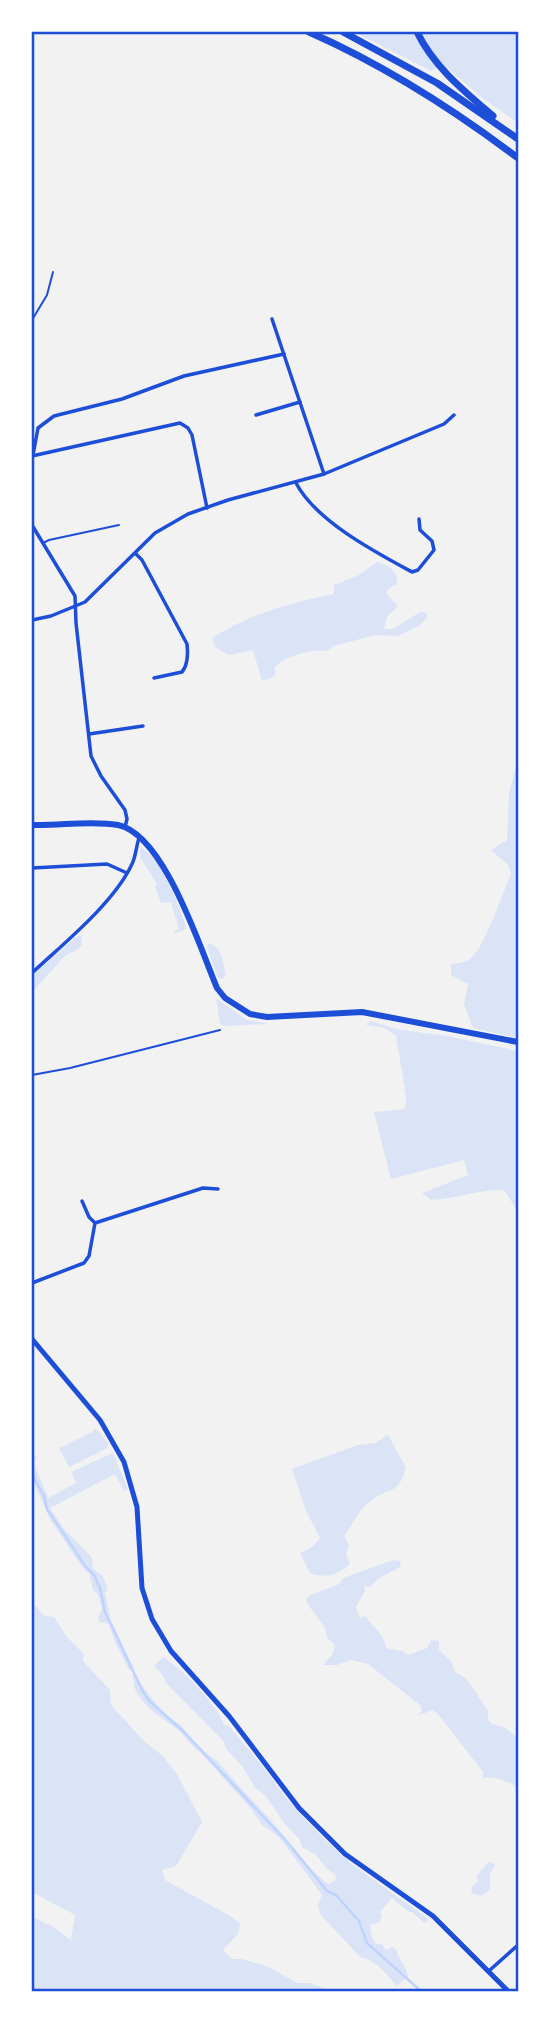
<svg xmlns="http://www.w3.org/2000/svg" width="550" height="2023" font-family="'Crimson Pro',serif">
<style>
.green{fill:#dbe4f7}
.lines{fill:none;stroke-linecap:round;stroke-linejoin:round}
.stream{stroke:#bfd3fe;stroke-width:2.5}
.path{stroke:#1d4ed8;stroke-width:2}
.service{stroke:#1d4ed8;stroke-width:2}
.minor{stroke:#1d4ed8;stroke-width:3.5}
.tertiary{stroke:#1d4ed8;stroke-width:5}
.primary{stroke:#1d4ed8;stroke-width:6}
.motorway{stroke:#1d4ed8;stroke-width:7}
.neatline{fill:none;stroke:#1d4ed8;stroke-width:2.5}
</style>
<rect width="100%" height="100%" fill="#f2f2f2"/>
<g class="green">
<polygon points="354,32 518,32 518,123 481,97 444,65 431,71"/>
<path d="M377 562C388 564 398 571 397 584L388 589 387 594 398 606 387 617 384 629H393L420 612 427 613V618L419 626 398 636 375 635 334 646C326 653 322 650 313 651 300 653 284 658 275 667V676L262 681 253 650 229 655 215 647 212 638C248 615 292 602 334 594V585L359 575Z"/>
<path d="M518 760V1038L473 1028 464 1004 468 984 451 975V964C458 964 467 962 472 957 486 944 502 894 511 874L508 865 491 850 507 840 509 792Z"/>
<path d="M140 848C156 849 184 913 186 929L175 933 174 930 179 929 171 902 161 903 155 886 157 884 140 857Z"/>
<polygon points="81,935 82,944 79,949 66,955 32,992 32,978 36,972 76,937"/>
<path d="M209 943C222 947 223 962 226 974L223 979 218 978 207 947Z"/>
<polygon points="216,998 247,1020 269,1024 224,1026 220,1024"/>
<path d="M371 1021 396 1029 447 1036 518 1051V1212L504 1190C479 1189 456 1199 431 1200L422 1193 468 1175 464 1160 391 1179 374 1112 405 1109 406 1096 396 1036 385 1028 366 1025Z"/>
<polygon points="95,1428 109,1444 107,1448 69,1467 59,1448 92,1432"/>
<path d="M388 1435 406 1468C397 1499 386 1485 367 1504 358 1512 351 1526 344 1536L349 1545 346 1555 350 1563C339 1575 326 1579 310 1573L300 1553 311 1548 320 1538 306 1511 292 1469 358 1445 375 1443Z"/>
<polygon points="32,1451 37,1457 34,1463 48,1498 76,1483 71,1472 113,1453 128,1489 124,1491 115,1474 50,1508 64,1529 92,1557 93,1569 103,1576 108,1590 105,1593 111,1620 134,1669 129,1670 115,1642 109,1624 99,1622 98,1618 102,1608 98,1594 93,1590 89,1573 82,1567 50,1519 34,1483 32,1484"/>
<path d="M393 1560 400 1561 401 1567 379 1578 370 1587 364 1586 365 1591 356 1607 360 1618 366 1616C372 1628 385 1633 386 1648L402 1651 408 1655 427 1648 431 1640 439 1641V1650L452 1662 455 1672 467 1679 488 1711V1720L492 1724 506 1728 518 1739V1787C507 1782 493 1774 481 1779L484 1773 437 1713 433 1710 417 1716 422 1711 421 1706 368 1664 351 1660 337 1665H323L333 1653 335 1645 328 1639 325 1628 306 1602 308 1596 339 1584 343 1578Z"/>
<polygon points="32,1601 43,1615 54,1617 66,1636 84,1654 83,1661 110,1690 111,1705 144,1741 163,1756 177,1774 202,1822 176,1866 162,1870 165,1880 232,1917 240,1924 238,1934 223,1950 232,1959 242,1959 269,1967 297,1983 310,1983 331,1991 32,1991 32,1917 54,1927 71,1940 75,1915 32,1892"/>
<path d="M163 1657C181 1668 218 1705 224 1725L229 1726 264 1768 286 1798 324 1839 353 1865 426 1917 428 1921 424 1923 412 1912H409L392 1898 380 1912 382 1916 380 1922 370 1925 371 1934 376 1944H382L386 1950 392 1947 396 1949C399 1962 406 1963 408 1976L397 1986C387 1975 376 1960 360 1957L320 1914 318 1905 322 1895 280 1838 261 1824 252 1810 201 1753C191 1747 186 1737 177 1729 162 1718 144 1708 136 1691 133 1685 135 1681 132 1675L136 1674C142 1688 166 1718 180 1724 187 1733 197 1744 205 1752 210 1757 218 1760 222 1766 243 1792 268 1815 289 1842 297 1852 320 1881 329 1884L336 1880 335 1874 328 1870 316 1855 302 1847 300 1840 285 1824 264 1794 256 1789 242 1766 226 1749 224 1742 166 1683 164 1677 154 1666Z"/>
<path d="M490 1861 495 1865 490 1874V1890C483 1896 480 1897 472 1893L471 1887 478 1882 477 1875Z"/>
</g>
<g class="lines">
<polyline class="stream" points="32,1467 34,1478 44,1496 47,1509 86,1567 94,1575 100,1588 105,1612 142,1690 150,1702 183,1731 288,1843 327,1891 336,1895 359,1921 367,1943 422,1992"/>
<g class="path">
<polyline points="32,320 47,295 53,272"/>
<polyline points="32,1075 70,1068 220,1030"/>
</g>
<polyline class="service" points="43,543 49,540 119,525"/>
<g class="minor">
<polyline points="272,319 324,474"/>
<polyline points="256,415 300,402"/>
<polyline points="33,455 38,428 54,416 122,399 184,376 284,354"/>
<polyline points="32,456 180,423 188,428 192,435 207,508"/>
<path d="M296 483C316 521 375 552 412 572L418 570 434 550 432 541 420 530 419 519"/>
<polyline points="32,525 75,596 76,623 91,756 101,776 125,810 127,819 125,827"/>
<path d="M135 553 142 560 187 644C188 653 188 665 182 672L154 678"/>
<polyline points="32,620 51,616 85,602 155,533 188,514 228,500 324,474 444,424 454,415"/>
<polyline points="89,734 143,726"/>
<polyline points="32,868 107,864 127,873"/>
<path d="M32 973C63 944 114 903 132 864 136 856 136 847 139 838"/>
<polyline points="82,1201 89,1217 95,1223"/>
<polyline points="32,1283 84,1263 89,1256 95,1223 203,1188 218,1189"/>
<polyline points="490,1970 518,1945"/>
</g>
<polyline class="tertiary" points="32,1339 100,1420 124,1462 137,1507 142,1588 152,1619 171,1651 229,1716 299,1808 345,1854 433,1916 509,1992"/>
<path class="primary" d="M32 825C60 826 90 820 118 825 164 834 200 948 217 988L225 998 250 1014 267 1017 362 1012 518 1042"/>
<g class="motorway">
<path d="M309 32C384 65 453 109 518 158"/>
<polyline points="343,32 437,83 518,139"/>
<path d="M417 32C434 67 464 91 493 116"/>
</g>
</g>
<rect width="550" height="2023" fill="none" stroke="#ffffff" stroke-width="66"/>
<rect x="33" y="33" width="484" height="1957" class="neatline"/>
</svg>
